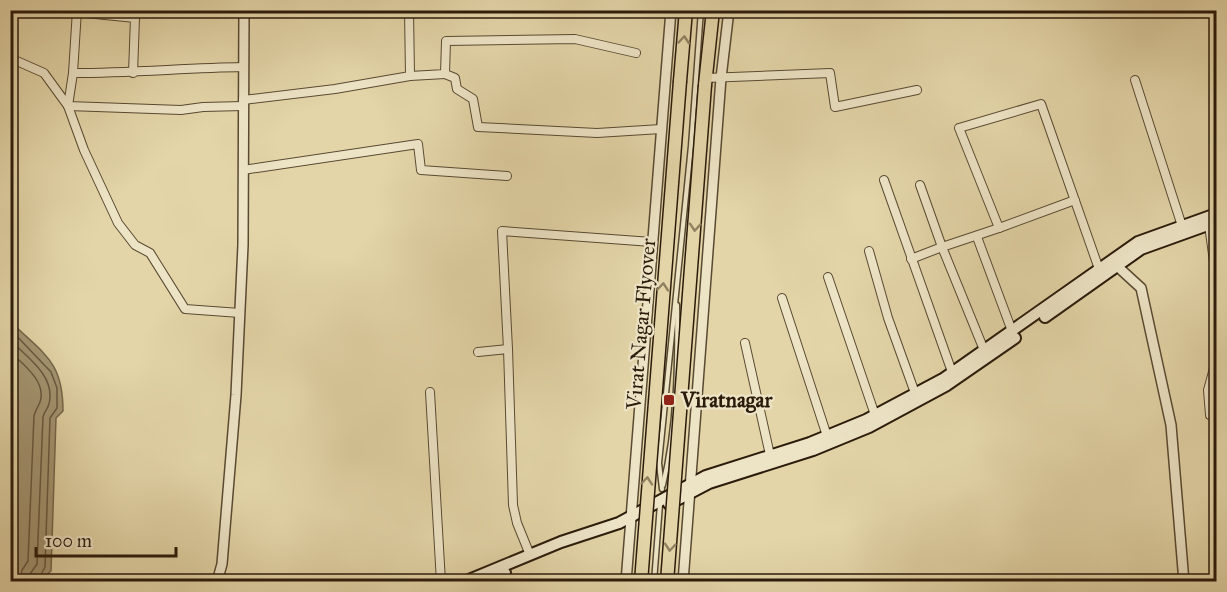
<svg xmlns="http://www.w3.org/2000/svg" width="1227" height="592" font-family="'IM FELL Great Primer',serif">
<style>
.water{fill:#a49673;stroke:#746549;stroke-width:1.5}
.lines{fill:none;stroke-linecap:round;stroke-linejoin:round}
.shore{stroke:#68583f;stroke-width:1.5}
.service-casing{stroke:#594a32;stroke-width:7}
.minor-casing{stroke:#594a32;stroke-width:10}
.tertiary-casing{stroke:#594a32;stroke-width:12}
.secondary-casing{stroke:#2b1b0b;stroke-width:14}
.primary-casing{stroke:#2b1b0b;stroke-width:15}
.service{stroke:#ede4c6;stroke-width:4}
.minor{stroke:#ede4c6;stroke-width:8}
.tertiary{stroke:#ede4c6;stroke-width:9}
.secondary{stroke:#ede4c6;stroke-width:10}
.primary{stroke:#e3d5a8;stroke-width:12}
.primary-bridge-casing{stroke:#2b1b0b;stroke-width:15;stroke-linecap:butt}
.primary-bridge{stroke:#e3d5a8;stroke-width:12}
.oneway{stroke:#908161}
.poi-dot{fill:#8f2418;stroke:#ede4c6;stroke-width:2}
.labels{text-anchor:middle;stroke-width:4.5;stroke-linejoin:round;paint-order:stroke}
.street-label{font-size:21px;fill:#2b1b0b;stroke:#ede4c6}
.poi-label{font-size:21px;font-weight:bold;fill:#2b1b0b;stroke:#ede4c6;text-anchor:start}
</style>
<rect width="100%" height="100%" fill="#e3d5a8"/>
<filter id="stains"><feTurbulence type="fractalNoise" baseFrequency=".00333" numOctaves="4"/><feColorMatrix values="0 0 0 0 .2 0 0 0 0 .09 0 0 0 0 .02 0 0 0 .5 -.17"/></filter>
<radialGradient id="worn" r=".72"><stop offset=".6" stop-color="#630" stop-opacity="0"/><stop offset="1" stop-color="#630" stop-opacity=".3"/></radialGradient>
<path class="water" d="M10 321C43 354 63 360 63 411L56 418 51 571 40 581H11Z"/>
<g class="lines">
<g class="shore">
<polyline points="10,329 51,372 57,388 57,408 50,418 45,567 37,582"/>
<path d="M10 340C27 357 56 376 49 404 48 408 44 412 43 417L37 564 30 574 29 582"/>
<path d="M10 352C23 364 47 382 40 402 38 407 35 411 34 416L28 561 22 570 20 582"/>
</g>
<g class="service-casing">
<g id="service">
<path d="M663 485C677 427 678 364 677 305"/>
<polyline points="662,489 659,463 691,146 701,10"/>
<polyline points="654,582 660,504"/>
</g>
</g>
<g class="minor-casing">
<g id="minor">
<polyline points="77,10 73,73 68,106 84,150 118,223 135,245 150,253 185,309 240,313"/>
<polyline points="105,10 105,15 135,18 133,73"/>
<polyline points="77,12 105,15"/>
<polyline points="10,58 44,73 68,106 181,110 203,107 243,106"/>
<path d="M73 73C130 73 186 68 243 67"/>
<polyline points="445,74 455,78 457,89 473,99 478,127 597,133 661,129"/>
<polyline points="410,76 445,74 446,41 575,39 636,53"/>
<polyline points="706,78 830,73 835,107 917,90"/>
<polyline points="1135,80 1182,226"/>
<polyline points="243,100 335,89 410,76 409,10"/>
<polyline points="243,170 418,144 421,170 507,176"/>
<polyline points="884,180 952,372"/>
<polyline points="1075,200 999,228 959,128 1041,104 1099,269"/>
<polyline points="1209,225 1216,276"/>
<polyline points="977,237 1012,331"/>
<polyline points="869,251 888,318 915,393"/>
<polyline points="911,259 942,247 920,185"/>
<polyline points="828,277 875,415"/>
<polyline points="782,298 827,436"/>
<polyline points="745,343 770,455"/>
<polyline points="508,349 502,231 652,242"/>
<polyline points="984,350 942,247 999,228"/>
<polyline points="478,352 508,349 513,505 517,523 530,555"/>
<polyline points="1216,361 1208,390 1210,415 1216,415"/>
<polyline points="430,392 441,582"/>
</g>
</g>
<g class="tertiary-casing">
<g id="tertiary">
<polyline points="1112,265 1117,266 1141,288 1171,425 1184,582"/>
<polyline points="217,582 222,564 236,395 243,245 244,10"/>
<polyline points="626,582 671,10"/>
<polyline points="683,582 721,78 729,10"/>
</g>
</g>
<g class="secondary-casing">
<g id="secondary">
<polyline points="1045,317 1141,249 1216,222"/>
<polyline points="669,504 709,483 813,450 869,427 947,385 1015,338"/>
<polyline points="464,582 561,542 619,523 706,476 810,443 866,420 943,379 1138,242 1216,214"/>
<polyline points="484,582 505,573"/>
</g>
</g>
<g class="primary-casing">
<g id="primary">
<polyline points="680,81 686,10"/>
<polyline points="705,85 713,10"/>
</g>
</g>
<use href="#service" class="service"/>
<use href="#minor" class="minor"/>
<use href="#tertiary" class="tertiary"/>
<use href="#secondary" class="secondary"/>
<use href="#primary" class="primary"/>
<g class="primary-bridge-casing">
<g id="primary-bridge">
<polyline points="641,582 680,81"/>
<polyline points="667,582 705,85"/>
</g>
</g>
<use href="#primary-bridge" class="primary-bridge"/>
</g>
<defs><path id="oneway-chevron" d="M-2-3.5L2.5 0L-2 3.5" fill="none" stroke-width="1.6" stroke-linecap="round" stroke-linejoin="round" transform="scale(1.5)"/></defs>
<g class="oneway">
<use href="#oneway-chevron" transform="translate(684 40) rotate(-85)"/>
<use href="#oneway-chevron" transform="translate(695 227) rotate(94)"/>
<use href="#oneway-chevron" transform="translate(663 287) rotate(-85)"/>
<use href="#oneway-chevron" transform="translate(647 481) rotate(-85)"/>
<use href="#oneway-chevron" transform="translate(670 547) rotate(95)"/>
</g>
<rect class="poi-dot" x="663" y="394" width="12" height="12" rx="3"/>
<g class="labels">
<g class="street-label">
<text transform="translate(641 324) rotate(-85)" y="7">Virat Nagar Flyover</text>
</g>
<g class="poi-label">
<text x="681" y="407">Viratnagar</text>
</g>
</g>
<rect width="1227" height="592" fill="none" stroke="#e3d5a8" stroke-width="36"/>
<rect x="12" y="12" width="1203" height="568" fill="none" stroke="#2b1b0b" stroke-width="3"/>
<rect x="18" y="18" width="1191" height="556" fill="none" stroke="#2b1b0b" stroke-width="1.5"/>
<path d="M36 547v9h140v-9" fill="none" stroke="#2b1b0b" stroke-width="3"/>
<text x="45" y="547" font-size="18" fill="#2b1b0b" stroke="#ede4c6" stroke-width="4.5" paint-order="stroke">100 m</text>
<rect width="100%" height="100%" filter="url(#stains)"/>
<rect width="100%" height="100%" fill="url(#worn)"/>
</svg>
